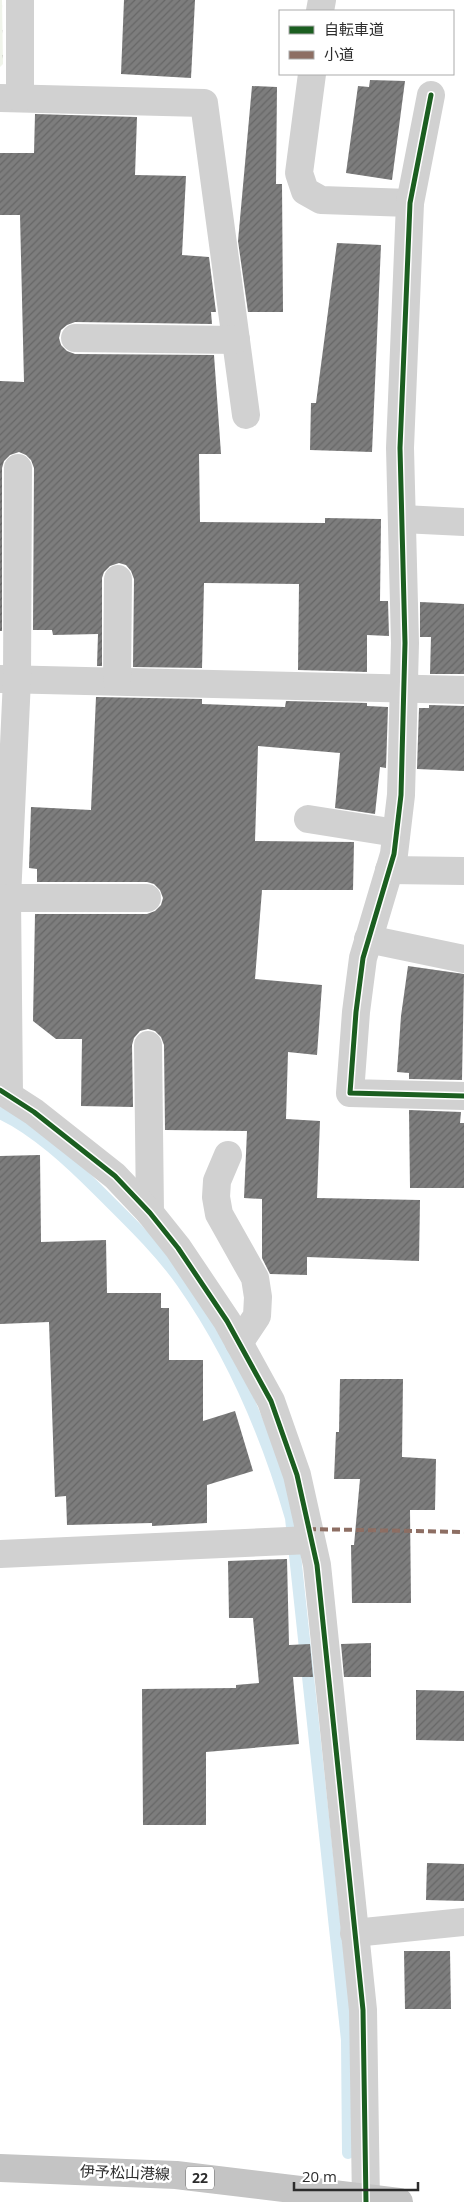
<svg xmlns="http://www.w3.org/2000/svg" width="464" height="2202" font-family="'Open Sans','Noto Sans JP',sans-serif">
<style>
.park{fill:url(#park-tufts)}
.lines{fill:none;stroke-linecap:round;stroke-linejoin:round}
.stream{stroke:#d5e9f2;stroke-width:12}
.building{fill:url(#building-hatch)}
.minor{stroke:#d1d1d1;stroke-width:28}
.major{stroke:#c4c4c4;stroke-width:28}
.quiet{stroke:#8d6e63;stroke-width:4;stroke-dasharray:8 4;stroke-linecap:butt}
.cycleway-casing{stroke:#fff;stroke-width:8}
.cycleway{stroke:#1b5e20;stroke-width:5}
.labels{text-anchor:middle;stroke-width:5;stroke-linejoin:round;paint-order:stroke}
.shield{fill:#fff;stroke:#6b6b6b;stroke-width:1}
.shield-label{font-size:14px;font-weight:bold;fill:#2c2c2c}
.street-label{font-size:15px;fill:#2c2c2c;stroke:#fff}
</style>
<defs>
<pattern id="park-tufts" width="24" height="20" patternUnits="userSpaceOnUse" patternTransform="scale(1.25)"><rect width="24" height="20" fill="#f0f4ea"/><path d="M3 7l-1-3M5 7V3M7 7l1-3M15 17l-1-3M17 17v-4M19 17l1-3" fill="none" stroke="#ced1c9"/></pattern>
<pattern id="building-hatch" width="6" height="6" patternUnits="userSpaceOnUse" patternTransform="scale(1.25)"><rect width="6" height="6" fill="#7d7d7d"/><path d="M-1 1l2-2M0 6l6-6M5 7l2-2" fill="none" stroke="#676767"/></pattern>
</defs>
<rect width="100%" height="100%" fill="#fff"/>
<polygon class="park" points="0,0 2,0 3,64 0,67"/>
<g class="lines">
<path class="stream" d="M0 1113C35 1129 71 1163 98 1190 127 1219 158 1248 182 1282 232 1353 267 1435 291 1518L347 2040 348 2153"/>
</g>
<g class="building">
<polygon points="124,0 195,0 191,78 121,74"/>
<polygon points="370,80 405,81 392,180 346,173 358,86 369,87"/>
<polygon points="252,86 277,87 276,184 282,184 283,312 248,312 238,241"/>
<polygon points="35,114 137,117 135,175 186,176 182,255 209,257 216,312 211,312 212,324 75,322 67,325 61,330 59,338 61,345 67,351 75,354 214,355 221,454 199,454 200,522 325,523 325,518 381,519 380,601 388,601 389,636 367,635 367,672 298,670 299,584 204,583 202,668 133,667 134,579 131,571 126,565 119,563 110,566 104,572 102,578 102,666 97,666 98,634 53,635 52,630 33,630 34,468 31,460 26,455 19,452 10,455 4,461 2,468 2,631 0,631 0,381 24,382 20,215 0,215 0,153 34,153"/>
<polygon points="337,243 381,245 372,452 310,450 311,403 316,403"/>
<polygon points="420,602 464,604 464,674 430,674 431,637 420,637"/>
<polygon points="96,697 202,699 202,704 285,707 286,701 367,703 367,706 388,707 386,768 380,767 375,814 335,808 340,753 258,746 255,841 354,842 353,890 262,890 255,979 322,985 317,1055 288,1052 286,1119 320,1121 317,1198 420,1200 419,1261 307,1257 307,1275 270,1274 262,1258 262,1199 244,1198 247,1131 165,1130 164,1045 161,1037 155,1031 148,1029 140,1031 134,1038 132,1045 133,1107 81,1106 82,1039 56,1039 33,1021 35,914 147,914 155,911 161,905 163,898 160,890 154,884 147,882 37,882 37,869 29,868 31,807 91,810"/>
<polygon points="429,705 464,706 464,771 417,769 419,708 429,708"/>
<polygon points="408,966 464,974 462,1080 409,1079 409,1073 397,1072 401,1016"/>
<polygon points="409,1110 461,1112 460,1123 464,1123 464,1188 410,1188"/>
<polygon points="40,1155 41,1242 106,1240 107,1293 161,1293 161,1308 169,1308 169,1360 203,1360 203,1421 235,1411 253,1471 207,1485 207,1523 152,1526 152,1523 67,1525 66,1496 55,1497 49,1322 0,1324 0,1156"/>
<polygon points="340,1379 403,1379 402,1457 436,1459 435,1510 410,1510 411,1603 352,1603 351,1545 354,1545 360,1479 334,1479 336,1432 339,1432"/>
<polygon points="287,1559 289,1645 310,1644 313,1677 293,1677 299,1744 206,1752 206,1825 143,1825 142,1689 236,1688 236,1685 259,1683 253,1618 229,1618 228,1561"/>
<polygon points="371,1643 371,1677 344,1677 341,1644"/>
<polygon points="416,1690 464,1691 464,1741 416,1740"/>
<polygon points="427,1863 464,1864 464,1901 426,1900"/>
<polygon points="404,1951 450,1951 451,2009 405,2009"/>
</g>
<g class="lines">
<g class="minor">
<polyline points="320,11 322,0"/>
<polyline points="312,74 299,173 305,191 321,200 410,203"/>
<polyline points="431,95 410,203 400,448 405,643 401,795 394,854 363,958 356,1012 350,1093 464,1096"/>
<polyline points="0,98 204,103 246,415"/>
<polyline points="20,98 20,0"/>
<polyline points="75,338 236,340"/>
<polyline points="402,519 464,522"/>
<polyline points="0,679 464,690"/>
<polyline points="117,681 118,579"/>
<polyline points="308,819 396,833"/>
<polyline points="389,870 464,871"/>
<polyline points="7,898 17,679 18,468"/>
<polyline points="368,939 464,959"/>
<polyline points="148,1045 150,1213"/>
<polyline points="0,1090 34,1112 115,1176 150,1213 178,1248 227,1321 271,1401 297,1475 317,1565 363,2010 366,2202"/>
<polyline points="9,1095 7,898 147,898"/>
<polyline points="228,1155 217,1181 216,1197 219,1214 255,1278 258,1297 257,1316 239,1343"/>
<polyline points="0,1554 311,1540"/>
<polyline points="354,1933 464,1922"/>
</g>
<polyline class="major" points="0,2168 176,2175 399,2202"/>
<polyline class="quiet" points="308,1529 464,1532"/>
<g class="cycleway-casing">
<g id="cycleway">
<polyline points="431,95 410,203 400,448 405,643 401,795 394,854 363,958 356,1012 350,1093 464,1096"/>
<polyline points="0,1090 34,1112 115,1176 150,1213 178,1248 227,1321 271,1401 297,1475 317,1565 363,2010 366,2202"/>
</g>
</g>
<use href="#cycleway" class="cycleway"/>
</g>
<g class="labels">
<rect class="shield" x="186" y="2166.5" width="28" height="23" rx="4"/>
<g class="shield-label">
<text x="200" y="2183">22</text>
</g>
<g class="street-label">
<text transform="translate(125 2173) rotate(2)" y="5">伊予松山港線</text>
</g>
</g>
<rect x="279" y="10" width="175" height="65" fill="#ffffff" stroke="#ababab"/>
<rect x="289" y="26" width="25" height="8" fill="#1b5e20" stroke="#ababab"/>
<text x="324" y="35" font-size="15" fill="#2c2c2c">自転車道</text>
<rect x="289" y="51" width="25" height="8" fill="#8d6e63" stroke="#ababab"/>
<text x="324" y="60" font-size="15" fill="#2c2c2c">小道</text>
<path d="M294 2182v8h124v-8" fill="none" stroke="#2c2c2c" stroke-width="2.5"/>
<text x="302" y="2182" font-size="15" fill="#2c2c2c" stroke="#ffffff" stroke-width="4" paint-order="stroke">20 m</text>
</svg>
